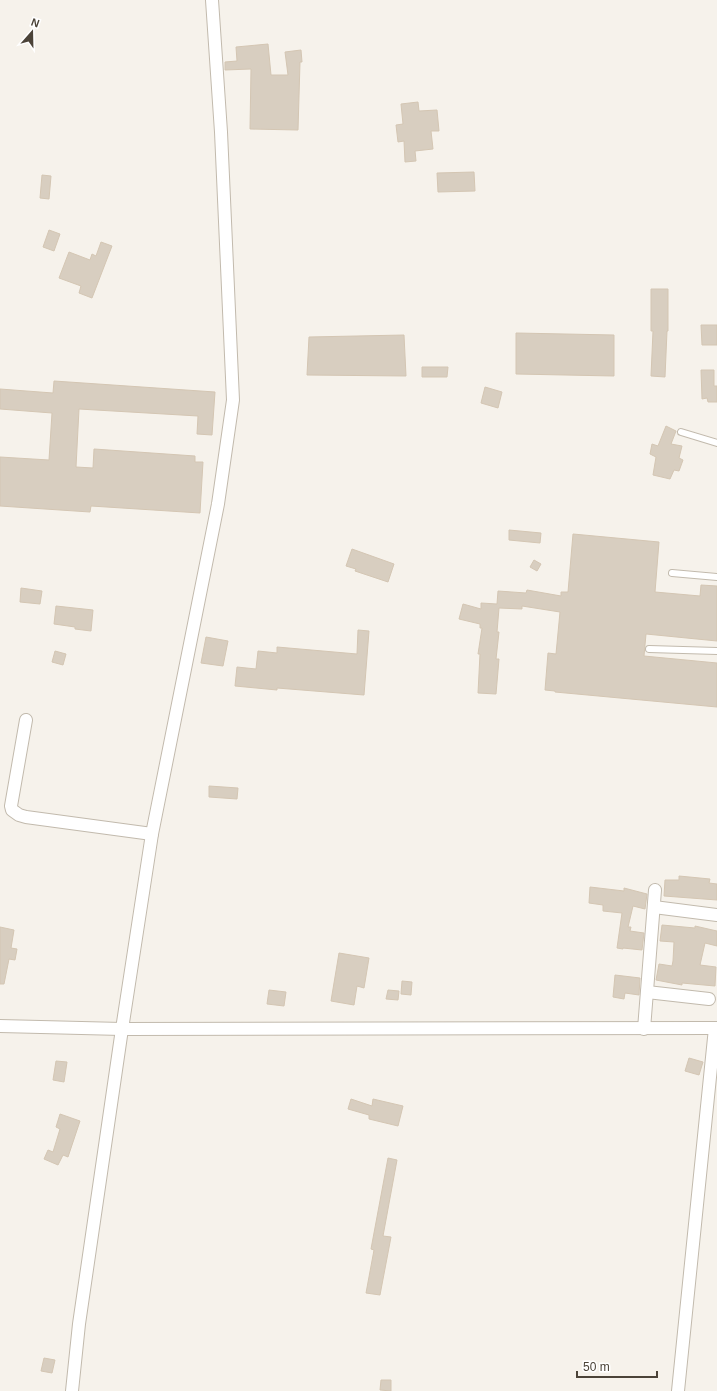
<svg xmlns="http://www.w3.org/2000/svg" width="717" height="1391" font-family="Helvetica,sans-serif">
<style>
.building{fill:#d8cec0;stroke:#d4c6b3}
.lines{fill:none;stroke-linecap:round;stroke-linejoin:round}
.lane-casing{stroke:#c2baad;stroke-width:8}
.street-casing{stroke:#c2baad;stroke-width:14}
.lane{stroke:#fff;stroke-width:6}
.street{stroke:#fff;stroke-width:12}
</style>
<rect width="100%" height="100%" fill="#f6f2eb"/>
<g class="building">
<polygon points="268,44 271,75 288,75 285,52 301,50 302,62 300,62 298,130 250,129 251,69 225,70 225,62 237,61 236,47"/>
<polygon points="418,102 419,111 437,110 439,131 431,131 433,149 415,151 416,161 405,162 404,141 398,142 396,125 403,124 401,104"/>
<polygon points="474,172 475,191 438,192 437,173"/>
<polygon points="42,175 51,176 49,199 40,198"/>
<polygon points="49,230 60,234 54,251 43,247"/>
<polygon points="101,242 112,246 92,298 79,293 81,286 59,278 69,252 90,260 92,254 96,256"/>
<polygon points="651,289 668,289 668,331 667,331 665,377 651,376 653,331 651,331"/>
<polygon points="701,325 717,325 717,345 702,345"/>
<polygon points="516,333 614,335 614,376 516,374"/>
<polygon points="404,335 406,376 307,375 309,337"/>
<polygon points="422,367 448,367 447,377 422,377"/>
<polygon points="701,370 714,370 714,386 717,386 717,402 708,402 707,398 702,399"/>
<polygon points="54,381 215,392 212,435 197,434 198,416 79,409 76,467 93,468 94,449 195,456 195,462 203,462 200,513 91,506 90,512 0,506 0,457 49,460 52,413 0,409 0,389 53,393"/>
<polygon points="485,387 502,392 498,408 481,403"/>
<polygon points="666,426 676,431 671,444 682,446 679,458 683,460 679,471 674,470 670,479 653,475 656,457 650,454 652,444 658,446"/>
<polygon points="509,530 541,533 540,543 509,540"/>
<polygon points="573,534 659,542 655,592 700,596 701,585 717,586 717,641 646,634 644,656 717,663 717,707 555,692 555,691 545,690 548,653 556,654 560,612 522,606 522,609 499,608 497,632 499,632 496,659 499,659 496,694 478,693 480,654 478,654 482,628 480,628 480,624 459,619 463,604 481,609 481,603 497,604 498,591 526,593 527,590 561,596 561,592 568,592"/>
<polygon points="352,549 394,564 388,582 355,571 356,569 346,566"/>
<polygon points="534,560 541,564 537,571 530,567"/>
<polygon points="21,588 42,591 40,604 20,602"/>
<polygon points="56,606 93,610 91,631 75,629 75,627 54,624"/>
<polygon points="358,630 369,631 364,695 277,688 277,690 235,686 237,667 256,669 258,651 277,653 277,647 357,654"/>
<polygon points="206,637 228,641 223,666 201,663"/>
<polygon points="55,651 66,654 63,665 52,662"/>
<polygon points="209,786 238,788 237,799 209,797"/>
<polygon points="679,876 710,879 709,883 717,884 717,900 664,896 665,880 679,880"/>
<polygon points="590,887 624,891 624,888 647,894 645,909 633,906 628,927 631,927 630,931 644,933 642,950 623,948 623,949 617,948 622,913 603,911 603,905 589,903"/>
<polygon points="662,925 695,928 695,926 717,931 717,946 705,943 700,965 716,967 715,986 682,983 682,985 656,980 659,964 672,966 673,961 674,942 660,941"/>
<polygon points="0,927 14,930 11,948 17,949 15,960 9,959 4,984 0,984"/>
<polygon points="339,953 369,958 364,988 357,986 354,1005 331,1001"/>
<polygon points="615,975 640,978 639,995 625,993 624,999 613,997"/>
<polygon points="402,981 412,982 411,995 401,994"/>
<polygon points="269,990 286,992 284,1006 267,1004"/>
<polygon points="388,990 399,991 398,1000 386,999"/>
<polygon points="689,1058 703,1062 699,1075 685,1071"/>
<polygon points="56,1061 67,1062 64,1082 53,1080"/>
<polygon points="351,1099 372,1106 373,1099 403,1106 398,1126 369,1119 369,1115 348,1109"/>
<polygon points="60,1114 80,1121 68,1157 63,1155 58,1165 44,1159 48,1150 53,1152 60,1129 56,1127"/>
<polygon points="388,1158 397,1160 383,1236 391,1237 380,1295 366,1293 374,1250 371,1249"/>
<polygon points="44,1358 55,1360 52,1373 41,1371"/>
<polygon points="381,1380 391,1380 391,1391 380,1390"/>
</g>
<g class="lines">
<g class="lane-casing">
<g id="lane">
<polyline points="681,432 717,443"/>
<polyline points="672,573 717,577"/>
<polyline points="649,649 717,651"/>
</g>
</g>
<g class="street-casing">
<g id="street">
<polyline points="26,720 11,806 12,810 19,815 26,817 152,834"/>
<polyline points="654,907 717,915"/>
<polyline points="647,992 709,999"/>
<polyline points="0,1026 122,1029 717,1028"/>
<polyline points="644,1029 655,890"/>
<polyline points="72,1391 79,1324 122,1029 152,834 218,504 233,400 221,132 212,0"/>
<polyline points="678,1391 715,1028"/>
</g>
</g>
<use href="#lane" class="lane"/>
<use href="#street" class="street"/>
</g>
<g transform="translate(32 32) rotate(20)" stroke="#ffffff" stroke-width="3" paint-order="stroke">
<path d="M0-3L7 15L0 10L-7 15Z" fill="#4b4338"/>
<text y="-6" font-size="11" font-weight="bold" text-anchor="middle" fill="#4b4338">N</text>
</g>
<path d="M577 1371v6h80v-6" fill="none" stroke="#4b4338" stroke-width="2"/>
<text x="583" y="1371" font-size="12" fill="#4b4338" stroke="#ffffff" stroke-width="3" paint-order="stroke">50 m</text>
</svg>
